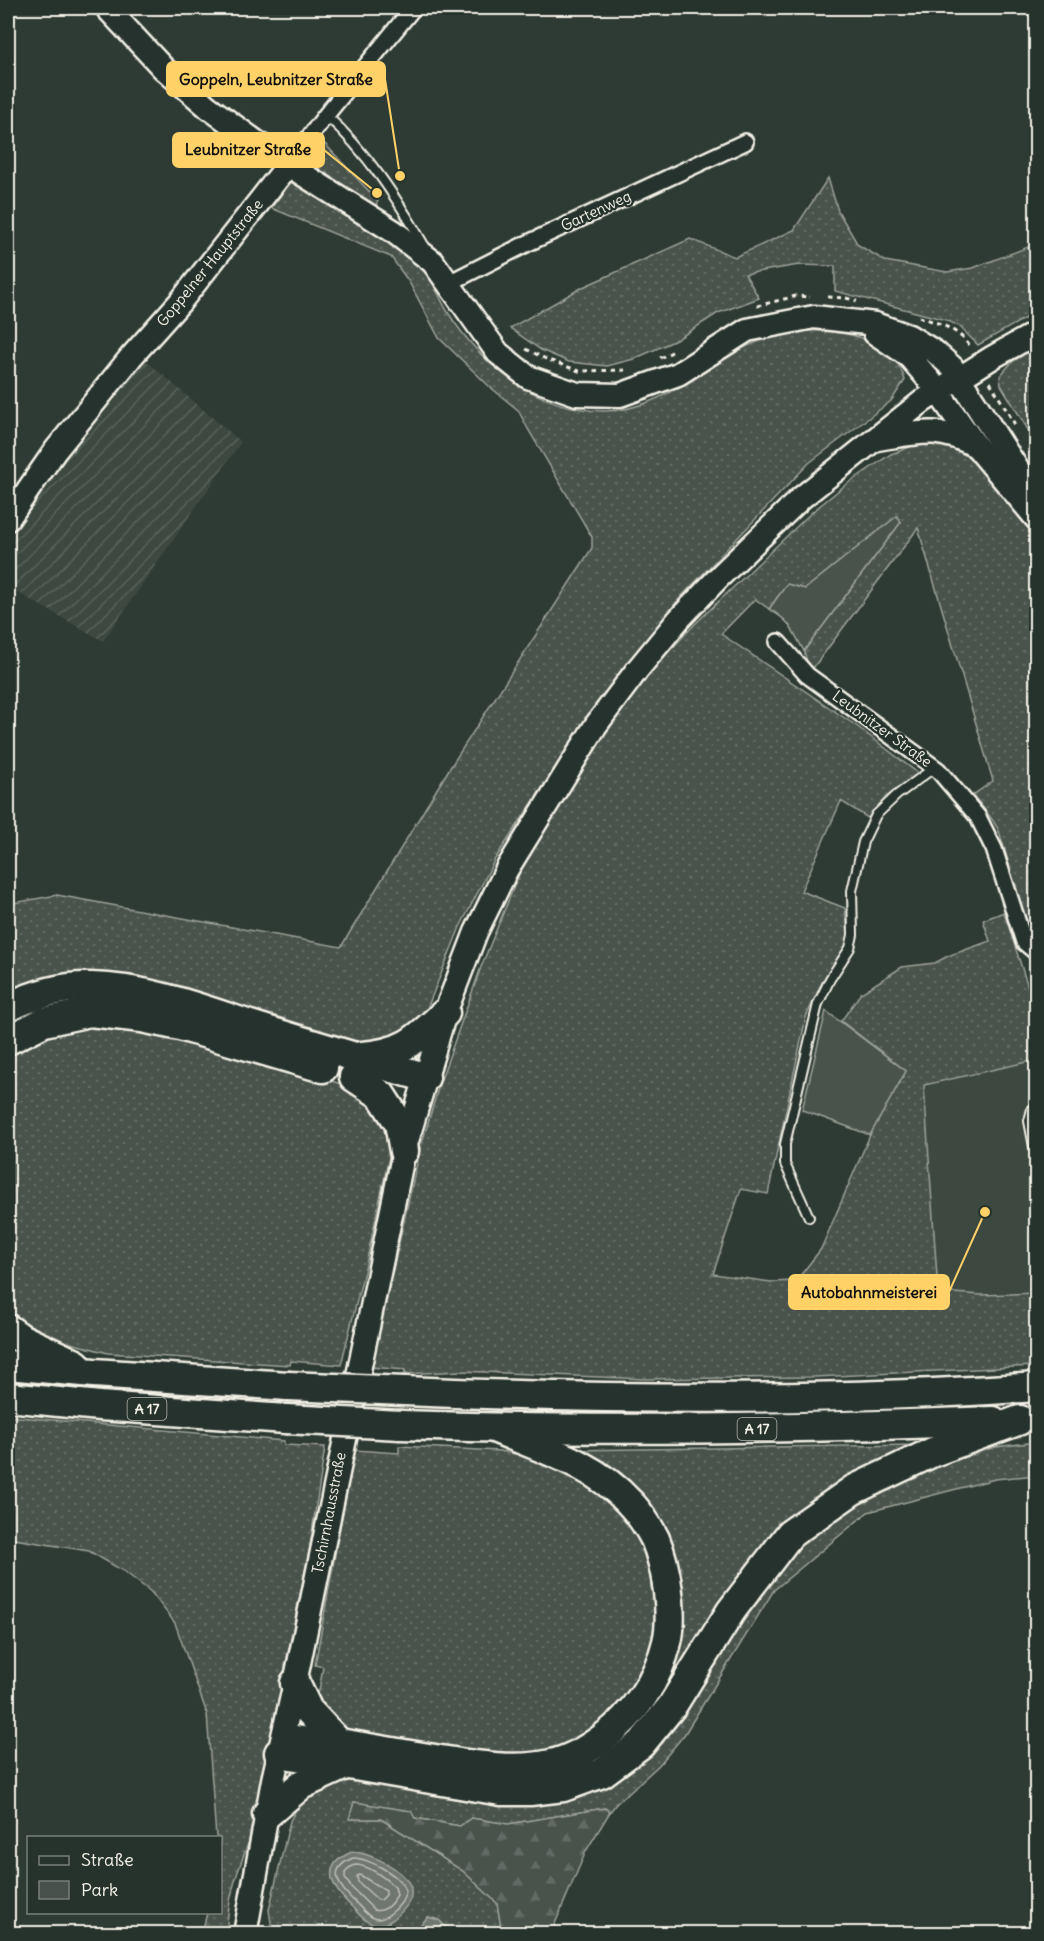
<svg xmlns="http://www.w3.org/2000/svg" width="1044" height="1941" font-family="Delius,sans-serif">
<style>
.built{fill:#3c4841}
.industrial{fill:url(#industrial-furrows)}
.green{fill:url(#green-dots);stroke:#9ea29a;stroke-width:1.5}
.forest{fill:url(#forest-firs);stroke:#9ea29a;stroke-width:1.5}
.pitch{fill:#48524c;stroke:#9ea29a;stroke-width:1.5}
.water{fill:#6f7770;stroke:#a4a8a0;stroke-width:1.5}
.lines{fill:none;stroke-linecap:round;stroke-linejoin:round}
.shore{stroke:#bfc0b8;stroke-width:1.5}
.lane-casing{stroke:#f4f1e8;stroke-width:12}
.street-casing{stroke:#f4f1e8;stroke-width:20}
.secondary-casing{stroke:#f4f1e8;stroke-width:27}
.highway-casing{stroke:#f4f1e8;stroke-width:33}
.path{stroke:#f4f1e8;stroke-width:3;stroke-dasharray:4.5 4.5;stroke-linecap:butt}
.lane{stroke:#26332d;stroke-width:8}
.street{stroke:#26332d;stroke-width:15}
.secondary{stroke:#26332d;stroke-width:22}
.highway{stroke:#26332d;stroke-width:28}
.highway-bridge-casing{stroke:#f4f1e8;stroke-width:33;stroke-linecap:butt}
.highway-bridge{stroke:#26332d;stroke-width:28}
.labels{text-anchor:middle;stroke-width:4.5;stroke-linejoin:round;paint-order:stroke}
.shield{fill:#26332d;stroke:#b6b8b0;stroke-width:1.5}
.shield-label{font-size:14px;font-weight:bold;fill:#f4f1e8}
.street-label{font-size:15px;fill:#f4f1e8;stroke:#26332d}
.leader{fill:none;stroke:#ffd166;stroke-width:2}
.callout-dot{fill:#ffd166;stroke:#26332d;stroke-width:2}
.callout{fill:#ffd166;stroke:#ffd166;stroke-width:2}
.callout-label{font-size:16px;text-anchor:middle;font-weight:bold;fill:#111}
</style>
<defs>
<pattern id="industrial-furrows" width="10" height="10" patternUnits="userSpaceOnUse" patternTransform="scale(1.5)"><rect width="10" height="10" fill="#3c4841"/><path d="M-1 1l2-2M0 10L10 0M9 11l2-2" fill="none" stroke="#59635c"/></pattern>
<pattern id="green-dots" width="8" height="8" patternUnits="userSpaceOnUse" patternTransform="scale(1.5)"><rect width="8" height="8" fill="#48524c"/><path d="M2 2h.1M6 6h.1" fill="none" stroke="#636b66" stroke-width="1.8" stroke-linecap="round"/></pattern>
<pattern id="forest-firs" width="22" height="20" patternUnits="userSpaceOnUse" patternTransform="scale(1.5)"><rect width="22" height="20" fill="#48524c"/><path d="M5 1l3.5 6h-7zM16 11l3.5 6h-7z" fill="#636b66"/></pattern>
</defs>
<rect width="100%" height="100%" fill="#2e3b34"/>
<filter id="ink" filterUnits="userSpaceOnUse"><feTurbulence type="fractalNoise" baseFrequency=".0167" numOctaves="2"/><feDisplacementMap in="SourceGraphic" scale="12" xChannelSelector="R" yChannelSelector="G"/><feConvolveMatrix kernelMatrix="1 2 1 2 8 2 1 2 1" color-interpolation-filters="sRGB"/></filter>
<g filter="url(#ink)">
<polygon class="built" points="1036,1060 1036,1293 982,1295 938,1292 924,1085"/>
<polygon class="industrial" points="143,358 241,442 103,641 8,587 8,543 65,454"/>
<g class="green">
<polygon points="325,144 378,201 375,207 321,172 317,164 316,150"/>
<polygon points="828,178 838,211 858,245 885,261 947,272 973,268 1036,244 1036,312 978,345 959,326 946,320 835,291 835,266 799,265 745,274 759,298 718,313 676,340 634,359 607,366 569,362 541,350 510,328 583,287 690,239 735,257 794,230"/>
<path d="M292 181C328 203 382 229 411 258 417 264 424 271 429 278 437 288 441 302 449 314 483 367 538 410 604 411 653 411 691 378 731 355 770 331 818 324 861 338 882 345 899 359 905 380L891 401 809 463 679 599 590 716 495 859 460 927 426 1011 412 1032 375 1049 8 999V904L57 895 341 947 446 774 592 548V537L528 429 518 410 489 386 439 338 409 282 391 257 271 208Z"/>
<polygon points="1036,347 1036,443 1001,385 1000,376 1012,362"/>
<path d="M943 442 963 447 1036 528V938C1021 923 1008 853 998 829 992 817 981 806 973 795L993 781 918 528 813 668 807 661 804 651 901 522 897 516 805 589 787 584 769 609 755 599 721 634 858 727 919 774 887 796 868 818 841 801 801 891 845 908 849 941 823 980 806 1017 768 1194 741 1189 713 1274 771 1282 796 1281 821 1249 870 1135 906 1071 841 1021 861 993 902 967 935 963 948 956 990 941 983 920 1004 912 1036 1012V1060L924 1085 938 1292 982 1295 1036 1293V1366L815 1377 645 1379 460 1371 405 1374V1370L371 1367 420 1150 440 1082 481 967 520 872 605 731 646 676 695 624 812 512 844 486 891 454 921 443Z"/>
<polygon points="98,1020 186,1035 363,1091 391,1132 390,1152 366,1264 341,1365 291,1361 290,1365 108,1353 63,1341 8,1314 8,1052 24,1042"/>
<path d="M8 1416 284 1441V1445L325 1447 309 1552 249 1841C238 1870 226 1902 227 1933H202L207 1913 220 1912V1838L216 1837 207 1714 175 1623 151 1592 125 1572 89 1551 8 1538Z"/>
<polygon points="1036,1442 1036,1475 995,1479 868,1512 774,1590 684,1735 659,1765 616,1804 610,1812 605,1808 508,1824 471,1818 460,1826 415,1818 354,1802 350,1819 381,1819 463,1871 497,1903 502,1933 452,1933 449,1929 428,1917 413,1933 276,1933 272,1929 269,1910 290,1821 299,1804 335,1778 589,1787 766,1576 838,1509 940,1460 996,1447"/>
<polygon points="923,1445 809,1510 671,1696 624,1748 624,1734 674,1576 567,1450"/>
<polygon points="399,1446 500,1451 559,1463 620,1502 658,1572 657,1643 631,1701 569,1750 512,1762 344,1732 310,1690 319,1691 323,1667 315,1665 354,1450 399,1453"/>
</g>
<polygon class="forest" points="354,1802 411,1811 415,1818 460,1826 471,1818 508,1824 605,1808 610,1812 586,1851 551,1933 502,1934 497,1903 463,1871 381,1819 349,1819"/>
<g class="pitch">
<path d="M897 516 901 522 804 651C791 629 793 623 769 609L787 584 805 589Z"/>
<polygon points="826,1011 906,1071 870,1135 802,1110"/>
</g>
<g class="water">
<path d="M352 1852C369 1852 409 1871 411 1890 413 1901 403 1911 396 1917 392 1921 384 1925 379 1925 368 1926 359 1914 353 1908 332 1888 318 1866 352 1852Z"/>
<polygon points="428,1917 439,1920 452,1933 413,1933"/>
</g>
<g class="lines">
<g class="shore">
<path d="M353 1858C366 1857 403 1876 405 1891 406 1899 397 1909 391 1913 388 1916 382 1919 378 1919 370 1919 362 1909 356 1903 341 1889 324 1870 353 1858Z"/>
<path d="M355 1865C369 1865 385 1878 395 1887L397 1895C392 1903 385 1913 374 1910L351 1887 345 1878V1873L349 1868Z"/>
<polygon points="357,1876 360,1875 386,1891 386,1895 381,1900 378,1900 358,1882"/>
</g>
<g class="lane-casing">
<g id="lane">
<path d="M326 115C367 152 396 197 424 245"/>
<polyline points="1036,1107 1032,1109 1029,1121 1036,1157"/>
<polyline points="809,1217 785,1164 785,1144 818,1004 830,979 850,948 853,935 852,891 863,842 876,815 897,795 935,767"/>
</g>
</g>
<g class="street-casing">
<g id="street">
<polyline points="288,165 326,115 413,8"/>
<polyline points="449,283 526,244 745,142"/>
<polyline points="778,642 807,675 938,770 978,817 994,849 1024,942 1036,952"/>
</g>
</g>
<g class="secondary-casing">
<g id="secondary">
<polyline points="107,8 163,68 208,107 288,165 393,231 433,262 498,353 528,377 577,394 620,395 678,374 747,330 814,317 875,324 909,336 935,352 952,367 1036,498"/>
<polyline points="875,333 908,355 931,382 977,447 1036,518"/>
<path d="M877 439C918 433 937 425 976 446"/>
<polyline points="8,519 55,451 131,357 181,301 288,165"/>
<polyline points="245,1934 273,1780 295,1683 404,1151 445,1013 476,932 507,869 596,725 637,670 679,619 720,576 801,498 923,401 993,357 1036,333"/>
</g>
</g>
<g class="highway-casing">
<g id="highway">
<path d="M8 1007C33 995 63 986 91 987 146 988 199 1008 250 1025 308 1043 366 1061 425 1077"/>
<polyline points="8,1040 44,1022 90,1012 142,1018 180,1026 323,1068"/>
<path d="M362 1056C404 1053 416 1040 445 1013"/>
<polyline points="354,1077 381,1095 399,1123 404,1151"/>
<polyline points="8,1329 22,1339 76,1364"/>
<polyline points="8,1365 94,1373 288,1386"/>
<path d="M404 1391C614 1400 826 1402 1036 1387"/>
<polyline points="8,1397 100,1406 286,1419"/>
<path d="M401 1425C598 1432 796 1429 993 1421"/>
<polyline points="295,1683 308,1710 339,1743"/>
<path d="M296 1740 316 1743H339C380 1750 420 1757 460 1763 490 1767 521 1771 551 1764 571 1760 587 1750 603 1738 634 1715 658 1680 667 1642 674 1614 666 1565 655 1539 649 1527 638 1511 629 1502 595 1464 540 1448 494 1428"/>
<polyline points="279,1753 501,1791 530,1791 563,1787 602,1773 641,1744 672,1706 731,1611 790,1534 853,1490 933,1452 1020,1420"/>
<polyline points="267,1814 301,1785 345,1765"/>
</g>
</g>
<g class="path">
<polyline points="828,297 846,298 857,301"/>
<polyline points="757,306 796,296 810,297"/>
<path d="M919 317C939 323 959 329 970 347"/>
<polyline points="526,349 546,359 579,371 629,370"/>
<polyline points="660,358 676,350"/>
<polyline points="990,382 1017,428"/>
</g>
<use href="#lane" class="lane"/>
<use href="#street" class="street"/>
<use href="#secondary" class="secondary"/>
<use href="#highway" class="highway"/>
<g class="highway-bridge-casing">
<g id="highway-bridge">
<polyline points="288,1386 404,1391"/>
<polyline points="286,1419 401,1425"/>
</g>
</g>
<use href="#highway-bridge" class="highway-bridge"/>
</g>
</g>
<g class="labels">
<g class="shield">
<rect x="127.5" y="1398" width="39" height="22" rx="4.5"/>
<rect x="737.5" y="1418" width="39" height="22" rx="4.5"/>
</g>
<g class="shield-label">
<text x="147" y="1414">A 17</text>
<text x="757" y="1434">A 17</text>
</g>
<g class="street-label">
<text transform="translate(596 211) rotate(-25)" y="5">Gartenweg</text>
<text transform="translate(210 263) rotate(-51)" y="5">Goppelner Hauptstraße</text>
<text transform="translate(882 729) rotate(36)" y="5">Leubnitzer Straße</text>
<text transform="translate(329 1513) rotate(-79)" y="5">Tschirnhausstraße</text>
</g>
</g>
<path class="leader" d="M400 176L385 79M377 193L324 150M985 1212L949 1292"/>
<g class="callout-dot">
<circle cx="400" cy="176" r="6"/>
<circle cx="377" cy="193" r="6"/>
<circle cx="985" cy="1212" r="6"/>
</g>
<g class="callout">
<rect x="167" y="62" width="218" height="34" rx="6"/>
<rect x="173" y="133" width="151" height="34" rx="6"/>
<rect x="789" y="1275" width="160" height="34" rx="6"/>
</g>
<g class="callout-label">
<text x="276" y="85">Goppeln, Leubnitzer Straße</text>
<text x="248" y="155">Leubnitzer Straße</text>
<text x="869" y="1298">Autobahnmeisterei</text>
</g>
<rect width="1044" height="1941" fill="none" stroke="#26332d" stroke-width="30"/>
<rect x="15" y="15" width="1014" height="1911" fill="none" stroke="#f4f1e8" stroke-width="2" filter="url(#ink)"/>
<rect x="27" y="1836" width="195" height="78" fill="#26332d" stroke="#787f78" stroke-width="1.5"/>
<rect x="39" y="1856" width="30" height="9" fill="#26332d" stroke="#787f78" stroke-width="1.5"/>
<text x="81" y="1866" font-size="18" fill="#f4f1e8">Straße</text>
<rect x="39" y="1881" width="30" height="18" fill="#48524c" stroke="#787f78" stroke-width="1.5"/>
<text x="81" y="1896" font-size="18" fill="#f4f1e8">Park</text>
</svg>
